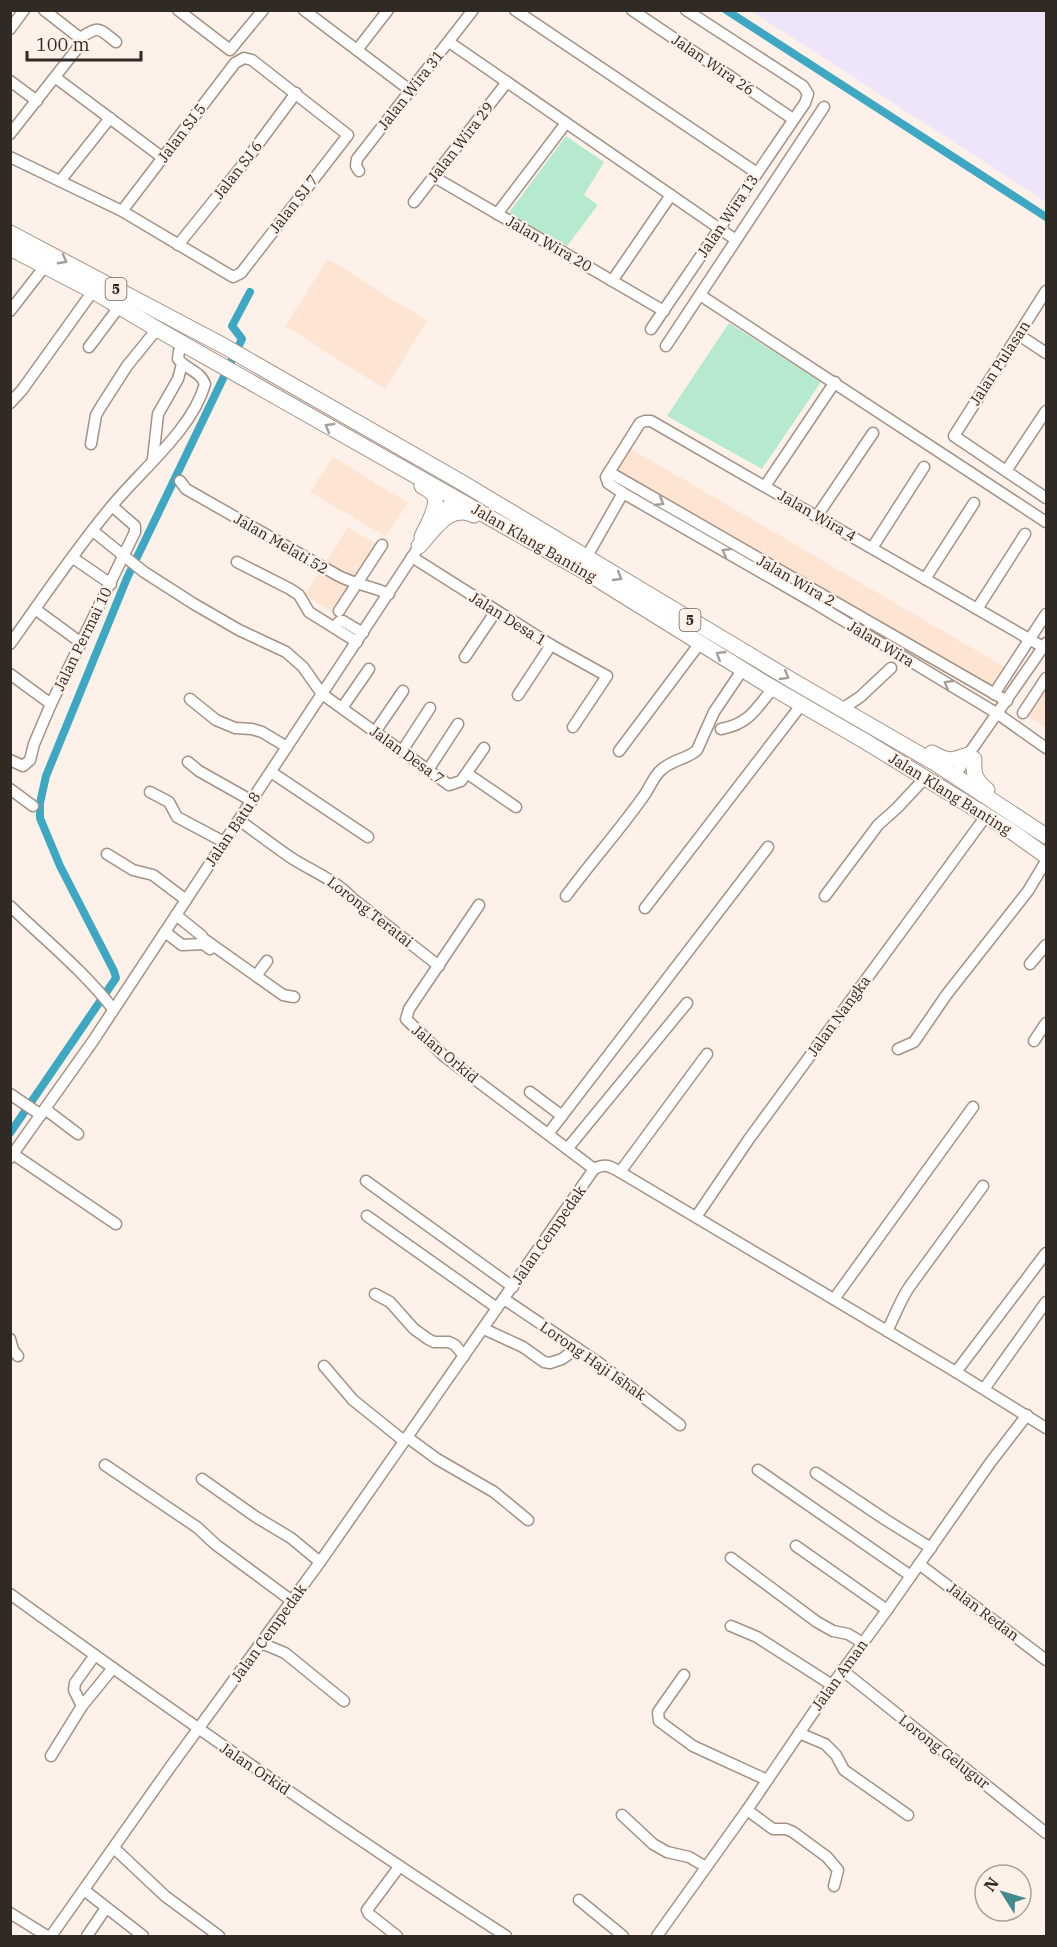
<svg xmlns="http://www.w3.org/2000/svg" width="1057" height="1947" font-family="'IBM Plex Serif',serif">
<style>
.built{fill:#fee4d2}
.industrial{fill:#eee5fa}
.green{fill:#b5eace}
.lines{fill:none;stroke-linecap:round;stroke-linejoin:round}
.canal{stroke:#3ea7c2;stroke-width:8}
.minor-casing{stroke:#a39286;stroke-width:13}
.highway-casing{stroke:#a39286;stroke-width:17}
.minor{stroke:#fff;stroke-width:10}
.highway{stroke:#fff;stroke-width:15}
.oneway{stroke:#a29f9c}
.labels{text-anchor:middle;stroke-width:4.5;stroke-linejoin:round;paint-order:stroke}
.shield{fill:#fdf1e9;stroke:#6e655f;stroke-width:1.5}
.shield-label{font-size:14px;font-weight:bold;fill:#302924}
.street-label{font-size:15px;fill:#302924;stroke:#fdf1e9}
</style>
<rect width="100%" height="100%" fill="#fdf1e9"/>
<g class="built">
<polygon points="328,259 427,321 385,389 285,326"/>
<polygon points="628,447 1008,669 993,691 613,472"/>
<polygon points="333,457 408,503 385,536 310,492"/>
<polygon points="348,527 378,545 334,613 305,595"/>
<polygon points="1041,691 1046,695 1046,728 1026,714"/>
</g>
<polygon class="industrial" points="751,11 1046,11 1046,202"/>
<g class="green">
<polygon points="566,136 604,162 584,195 598,205 567,246 508,214"/>
<polygon points="729,323 821,382 762,469 667,416"/>
</g>
<g class="lines">
<g class="canal">
<polyline points="726,10 1046,217"/>
<polyline points="10,1133 116,978 114,971 60,866 40,818 40,803 46,776 127,578 242,339 232,326 250,292"/>
</g>
<g class="minor-casing">
<g id="minor">
<polyline points="178,10 230,50 263,10"/>
<polyline points="304,10 411,91"/>
<polyline points="515,10 757,173"/>
<polyline points="632,10 793,119"/>
<polyline points="10,29 24,10"/>
<path d="M80 38C100 25 98 28 116 42"/>
<polyline points="449,42 736,240"/>
<polyline points="357,50 388,10"/>
<polyline points="56,78 163,158"/>
<polyline points="10,81 37,101"/>
<polyline points="10,134 80,45 80,38 44,10"/>
<polyline points="10,157 122,211 233,277 241,273 348,135 252,60 244,58 235,63 122,211"/>
<polyline points="359,171 356,166 357,159 473,10"/>
<polyline points="434,177 664,311"/>
<polyline points="60,181 110,118"/>
<polyline points="414,202 507,82"/>
<polyline points="497,214 566,123"/>
<polyline points="178,245 241,167 296,93"/>
<polyline points="612,281 671,195"/>
<polyline points="1046,291 954,436 1046,498"/>
<polyline points="700,295 1046,522"/>
<polyline points="10,311 45,266"/>
<polyline points="651,329 805,103 808,94 803,86 686,10"/>
<polyline points="1019,335 1046,353"/>
<polyline points="666,346 824,107"/>
<polyline points="89,347 119,307"/>
<polyline points="10,403 22,390 93,291"/>
<polyline points="91,444 96,415 102,405 127,366 157,329"/>
<polyline points="153,459 158,414 178,379 182,364"/>
<polyline points="1006,471 1046,411"/>
<polyline points="609,472 1007,701"/>
<path d="M180 481 186 489 337 575C353 584 371 586 389 594"/>
<polyline points="765,486 835,382"/>
<polyline points="817,516 873,433"/>
<polyline points="436,522 453,497"/>
<polyline points="93,531 144,572 194,604 239,630 286,652 303,667 322,694 449,785 461,781 484,748"/>
<polyline points="872,548 924,467"/>
<polyline points="412,557 551,645 607,676 573,727"/>
<polyline points="73,558 111,584"/>
<polyline points="586,558 623,493"/>
<polyline points="237,562 290,589 299,595 309,612 357,642"/>
<polyline points="925,579 974,503"/>
<polyline points="35,609 80,642"/>
<polyline points="977,609 1025,534"/>
<polyline points="339,611 382,545"/>
<polyline points="334,627 340,621 343,621 363,633"/>
<path d="M10 644C43 598 75 550 111 507 141 470 192 430 205 384 200 371 186 369 178 359L179 351 186 345"/>
<polyline points="1043,647 651,421 645,421 640,423 606,477 608,483 623,493 811,601 998,714 1046,748"/>
<polyline points="465,657 496,611"/>
<polyline points="10,674 51,704"/>
<polyline points="994,694 1046,614"/>
<polyline points="518,695 551,645"/>
<polyline points="190,699 216,720 235,728 252,729 262,732 287,747"/>
<polyline points="342,708 369,669"/>
<polyline points="842,709 860,697 891,668"/>
<polyline points="1023,713 1046,678"/>
<path d="M721 729C749 724 756 709 773 688"/>
<polyline points="375,732 403,691"/>
<polyline points="402,751 430,708"/>
<polyline points="619,751 700,643"/>
<polyline points="10,760 23,766 30,760 34,744 51,704 135,532 135,526 112,506"/>
<polyline points="188,762 199,771 252,801"/>
<polyline points="428,770 458,724"/>
<polyline points="271,772 368,837"/>
<polyline points="468,774 516,807"/>
<polyline points="957,777 957,773 968,755 1046,643"/>
<polyline points="10,789 33,806"/>
<polyline points="150,792 169,802 177,817 224,842"/>
<path d="M239 820C257 833 275 847 293 859 314 872 335 880 352 898L439 966"/>
<polyline points="107,854 133,870 153,875 186,900"/>
<path d="M566 896C591 862 619 831 643 797 650 788 653 777 661 770 673 759 688 759 697 750L714 712 743 669"/>
<polyline points="825,896 878,825 897,808 925,778"/>
<polyline points="479,905 409,1009 406,1019 444,1056 594,1169"/>
<path d="M10 906C45 940 83 970 113 1009"/>
<polyline points="645,908 802,704"/>
<polyline points="176,915 202,936 203,944"/>
<polyline points="165,932 182,945 203,944 210,949"/>
<polyline points="204,939 283,995 294,997"/>
<polyline points="1030,964 1046,945"/>
<polyline points="256,976 267,961"/>
<polyline points="1034,1041 1046,1023"/>
<polyline points="898,1049 914,1042 947,994 1028,891 1046,861"/>
<polyline points="530,1092 562,1116"/>
<polyline points="10,1094 41,1115"/>
<polyline points="45,1109 78,1134"/>
<polyline points="548,1134 768,847"/>
<polyline points="567,1149 687,1003"/>
<polyline points="13,1154 116,1224"/>
<polyline points="10,1158 93,1041 422,542"/>
<polyline points="620,1172 707,1054"/>
<polyline points="366,1181 513,1287"/>
<polyline points="367,1216 497,1308"/>
<polyline points="696,1217 749,1139 986,816"/>
<polyline points="375,1294 390,1302 414,1329 428,1339 434,1342 449,1342 455,1345 464,1356"/>
<polyline points="504,1299 599,1363 680,1425"/>
<polyline points="834,1299 973,1107"/>
<polyline points="484,1329 523,1347 544,1362 550,1363 562,1359 577,1348"/>
<path d="M887 1331C895 1316 900 1300 910 1286L983 1186"/>
<polyline points="10,1339 13,1350 18,1356"/>
<polyline points="324,1366 353,1400 404,1441"/>
<polyline points="956,1372 1046,1253"/>
<polyline points="984,1389 1046,1302"/>
<polyline points="407,1437 437,1459 494,1492 528,1520"/>
<polyline points="105,1465 198,1528 215,1544 292,1601"/>
<polyline points="758,1470 911,1576"/>
<polyline points="816,1473 886,1520 931,1548"/>
<polyline points="202,1479 256,1517 291,1538 320,1562"/>
<polyline points="796,1546 887,1610"/>
<polyline points="731,1558 817,1622 833,1631 848,1634 863,1643"/>
<polyline points="919,1564 1046,1660"/>
<path d="M10 1594C173 1712 337 1827 506 1936"/>
<polyline points="731,1626 757,1637 832,1685"/>
<polyline points="261,1643 285,1653 344,1701"/>
<polyline points="842,1670 1046,1833"/>
<polyline points="684,1675 658,1712 659,1721 693,1746 767,1780"/>
<polyline points="82,1706 74,1690 75,1683 95,1655"/>
<polyline points="799,1733 825,1744 836,1755 844,1770 908,1815"/>
<polyline points="51,1756 82,1706 113,1668"/>
<polyline points="747,1810 773,1829 786,1829 793,1832 827,1857 838,1870 834,1886"/>
<polyline points="622,1815 653,1844 667,1852 689,1857 706,1867"/>
<polyline points="114,1848 165,1896 219,1936"/>
<polyline points="84,1890 143,1936"/>
<polyline points="579,1900 623,1936"/>
<polyline points="10,1913 47,1936"/>
<path d="M51 1936 171 1766 320 1562 594 1169C605 1163 610 1166 620 1172L956 1372 1046 1428"/>
<polyline points="87,1936 106,1908"/>
<polyline points="397,1936 369,1914 367,1910 399,1867"/>
<polyline points="657,1936 747,1810 832,1685 887,1610 990,1463 1027,1415"/>
</g>
</g>
<g class="highway-casing">
<g id="highway">
<polyline points="10,233 222,345 461,482 793,681 935,763 1046,836"/>
<polyline points="10,248 93,291 157,329 589,574 766,684 863,740 948,792 1011,831 1046,856"/>
<path d="M422 486C426 488 431 491 434 495 440 506 426 527 422 537"/>
<path d="M419 546C435 529 449 503 474 515"/>
<path d="M932 753C948 762 951 761 968 755"/>
<path d="M974 759C973 774 975 780 987 790"/>
</g>
</g>
<use href="#minor" class="minor"/>
<use href="#highway" class="highway"/>
</g>
<defs><path id="oneway-chevron" d="M-2-3.5L2.5 0L-2 3.5" fill="none" stroke-width="1.6" stroke-linecap="round" stroke-linejoin="round" transform="scale(1.5)"/></defs>
<g class="oneway">
<use href="#oneway-chevron" transform="translate(63 260) rotate(28)"/>
<use href="#oneway-chevron" transform="translate(329 427) rotate(-150)"/>
<use href="#oneway-chevron" transform="translate(660 502) rotate(30)"/>
<use href="#oneway-chevron" transform="translate(726 552) rotate(-150)"/>
<use href="#oneway-chevron" transform="translate(618 577) rotate(31)"/>
<use href="#oneway-chevron" transform="translate(720 655) rotate(-149)"/>
<use href="#oneway-chevron" transform="translate(785 676) rotate(31)"/>
<use href="#oneway-chevron" transform="translate(948 684) rotate(-149)"/>
</g>
<g class="labels">
<g class="shield">
<rect x="105.5" y="278" width="21" height="22" rx="4.5"/>
<rect x="679.5" y="609" width="21" height="22" rx="4.5"/>
</g>
<g class="shield-label">
<text x="116" y="294">5</text>
<text x="690" y="625">5</text>
</g>
<g class="street-label">
<text transform="translate(713 65) rotate(34)" y="5">Jalan Wira 26</text>
<text transform="translate(411 90) rotate(-52)" y="5">Jalan Wira 31</text>
<text transform="translate(182 133) rotate(-53)" y="5">Jalan SJ 5</text>
<text transform="translate(461 142) rotate(-52)" y="5">Jalan Wira 29</text>
<text transform="translate(238 170) rotate(-52)" y="5">Jalan SJ 6</text>
<text transform="translate(294 204) rotate(-52)" y="5">Jalan SJ 7</text>
<text transform="translate(728 216) rotate(-56)" y="5">Jalan Wira 13</text>
<text transform="translate(549 244) rotate(30)" y="5">Jalan Wira 20</text>
<text transform="translate(1000 363) rotate(-57)" y="5">Jalan Pulasan</text>
<text transform="translate(817 516) rotate(30)" y="5">Jalan Wira 4</text>
<text transform="translate(534 543) rotate(30)" y="5">Jalan Klang Banting</text>
<text transform="translate(281 544) rotate(30)" y="5">Jalan Melati 52</text>
<text transform="translate(796 581) rotate(30)" y="5">Jalan Wira 2</text>
<text transform="translate(508 619) rotate(32)" y="5">Jalan Desa 1</text>
<text transform="translate(83 639) rotate(-64)" y="5">Jalan Permai 10</text>
<text transform="translate(881 644) rotate(31)" y="5">Jalan Wira</text>
<text transform="translate(407 755) rotate(36)" y="5">Jalan Desa 7</text>
<text transform="translate(950 794) rotate(32)" y="5">Jalan Klang Banting</text>
<text transform="translate(233 829) rotate(-56)" y="5">Jalan Batu 8</text>
<text transform="translate(370 912) rotate(38)" y="5">Lorong Teratai</text>
<text transform="translate(839 1016) rotate(-54)" y="5">Jalan Nangka</text>
<text transform="translate(445 1054) rotate(40)" y="5">Jalan Orkid</text>
<text transform="translate(549 1235) rotate(-55)" y="5">Jalan Cempedak</text>
<text transform="translate(593 1361) rotate(35)" y="5">Lorong Haji Ishak</text>
<text transform="translate(983 1612) rotate(37)" y="5">Jalan Redan</text>
<text transform="translate(269 1633) rotate(-54)" y="5">Jalan Cempedak</text>
<text transform="translate(840 1675) rotate(-54)" y="5">Jalan Aman</text>
<text transform="translate(944 1752) rotate(38)" y="5">Lorong Gelugur</text>
<text transform="translate(255 1769) rotate(34)" y="5">Jalan Orkid</text>
</g>
</g>
<rect width="1057" height="1947" fill="none" stroke="#302924" stroke-width="24"/>
<g transform="translate(1003 1893) rotate(307)"><circle r="28" fill="#fdf1e9" stroke="#aba19a" stroke-width="1.5"/>
<path d="M0-4.5L10 22L0 15L-10 22Z" fill="#438b8d"/>
<text y="-9" font-size="16" font-weight="bold" text-anchor="middle" fill="#302924">N</text>
</g>
<path d="M27 51v9h114v-9" fill="none" stroke="#302924" stroke-width="3"/>
<text x="36" y="51" font-size="18" fill="#302924" stroke="#fdf1e9" stroke-width="4.5" paint-order="stroke">100 m</text>
</svg>
